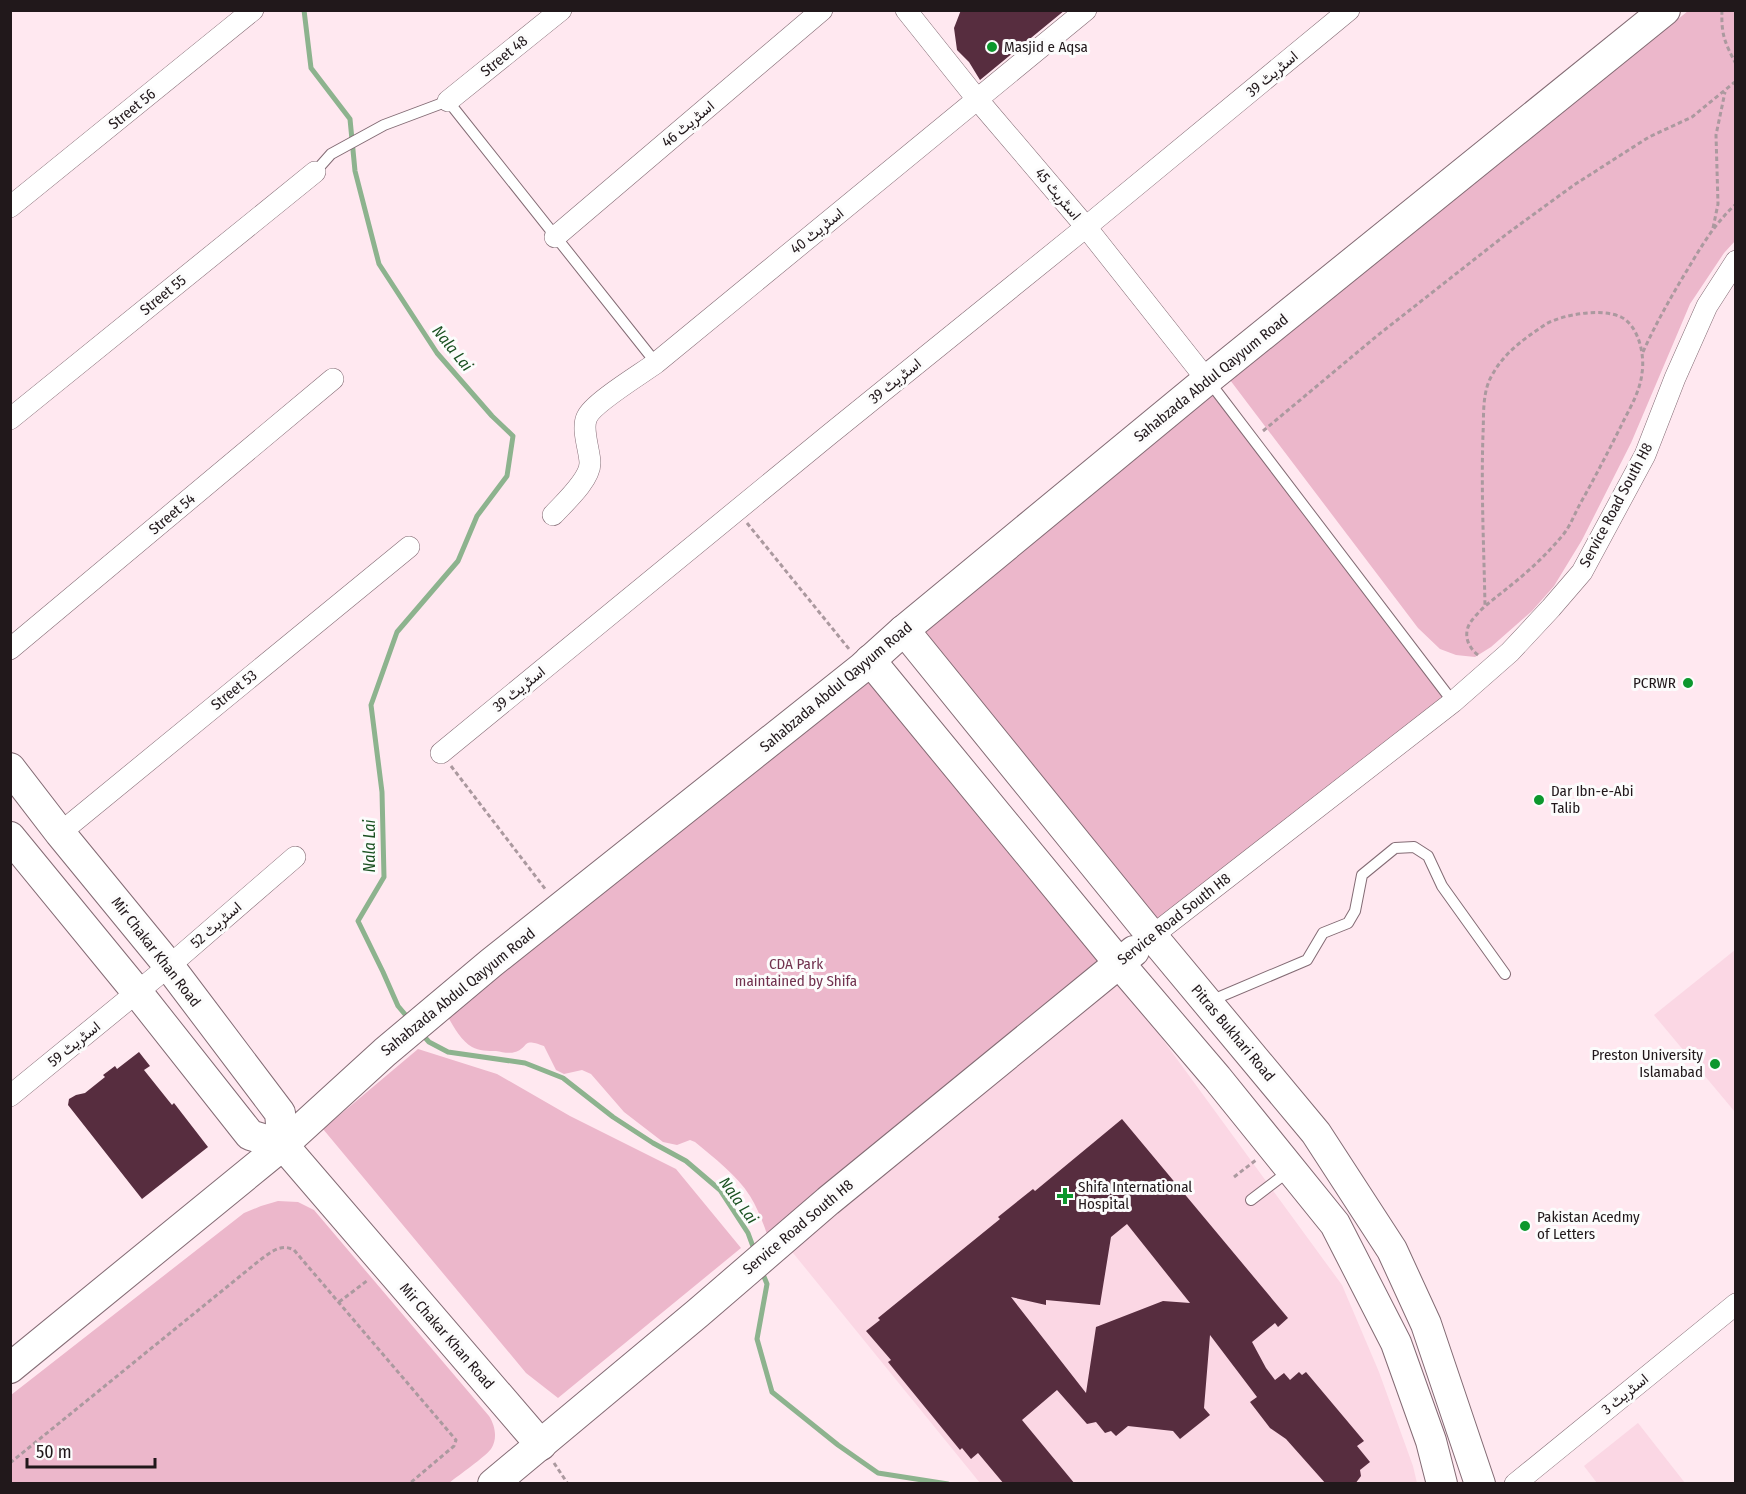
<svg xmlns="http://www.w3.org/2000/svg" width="1746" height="1494" font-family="'Fira Sans Condensed',Vazirmatn,sans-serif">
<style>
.built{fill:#fbd7e4}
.green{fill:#ecb7cb}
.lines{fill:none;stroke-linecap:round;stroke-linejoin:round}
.stream{stroke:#8db38e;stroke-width:5}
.building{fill:#572d3f;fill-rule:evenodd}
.lane-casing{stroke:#836b74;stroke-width:12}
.street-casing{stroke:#836b74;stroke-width:22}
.secondary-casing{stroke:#836b74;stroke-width:32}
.path{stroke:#ab999f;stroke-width:3;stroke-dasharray:4.5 3;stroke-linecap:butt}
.lane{stroke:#fff;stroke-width:10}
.street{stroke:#fff;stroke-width:21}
.secondary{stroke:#fff;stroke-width:30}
.poi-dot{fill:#0c972d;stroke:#fcfcfc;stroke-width:2}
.labels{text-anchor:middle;stroke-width:6;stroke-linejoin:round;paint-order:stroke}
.poi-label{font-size:15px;fill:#21181b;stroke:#fcfcfc;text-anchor:start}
.street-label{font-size:15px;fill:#21181b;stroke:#fcfcfc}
.park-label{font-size:15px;fill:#71314e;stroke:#fcfcfc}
.water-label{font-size:16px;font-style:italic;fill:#1a5121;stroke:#fcfcfc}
</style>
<rect width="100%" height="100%" fill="#ffe8f0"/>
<g class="built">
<polygon points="1735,950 1735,1112 1654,1015"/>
<polygon points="1120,981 1342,1285 1379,1372 1413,1466 1417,1483 980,1483 789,1248"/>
<polygon points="1638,1423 1685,1483 1597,1483 1584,1466"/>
</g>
<g class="green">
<polygon points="1688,11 1735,11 1735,241 1724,253 1690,304 1631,443 1582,540 1554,586 1532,611 1491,647 1475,657 1456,655 1440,649 1418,628 1230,380"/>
<polygon points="1207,380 1453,702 1152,936 904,630"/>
<path d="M870 660 1119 963 772 1249C766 1231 760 1212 750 1196 737 1175 714 1158 695 1142L690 1140 677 1145 663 1142 624 1112 591 1074 582 1070 564 1074 556 1070 544 1046C521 1037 530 1047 515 1052 509 1054 502 1052 496 1051 488 1051 479 1051 472 1047 458 1039 449 1018 441 1004Z"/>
<polygon points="418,1049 497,1074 570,1116 676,1169 741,1248 558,1398 526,1373 323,1129"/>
<path d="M278 1201 298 1202 314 1210 489 1416C495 1425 498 1439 491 1449 485 1457 459 1475 449 1483H11V1395L244 1213 261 1206Z"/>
</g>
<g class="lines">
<g class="stream">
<polyline points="304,10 311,68 350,119 355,171 379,264 437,353 492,416 513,436 507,476 477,516 458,561 397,632 371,705 382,792 384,877 358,921 383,972 398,1006 409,1019"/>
<polyline points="421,1033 429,1042 448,1052 525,1063 563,1078 613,1117 653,1143 686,1161 720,1190 748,1233 755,1252"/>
<polyline points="762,1272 767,1284 757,1339 772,1392 838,1445 878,1473 948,1484"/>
</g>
</g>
<g class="building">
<polygon points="961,10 1065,10 980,80 969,62 957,50 954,28"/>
<polygon points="139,1052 150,1066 144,1070 172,1105 174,1103 208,1147 142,1199 68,1105 69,1099 76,1095 85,1093 105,1077 103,1075 115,1066 117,1069"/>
<path d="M1122 1119 1288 1318 1278 1327 1275 1323 1252 1342 1266 1368 1275 1380 1284 1373 1290 1380 1299 1372 1302 1375 1306 1372 1364 1441 1357 1446 1370 1462 1360 1470 1361 1476 1355 1484H1326L1286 1439 1270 1428 1250 1402 1257 1397 1210 1335 1204 1408 1210 1415 1180 1439 1173 1431 1128 1426 1116 1436 1111 1431 1105 1433 1096 1422 1087 1424 1057 1390 1022 1420 1075 1484H1004L978 1453 971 1459 962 1448 960 1450 888 1362 891 1360 866 1331 880 1320 878 1318 1000 1219 998 1217 1033 1189 1035 1191ZM1127 1224 1190 1303 1163 1301 1096 1327 1086 1393 1011 1297 1046 1305V1300L1100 1305 1111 1237Z"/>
</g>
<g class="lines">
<g class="lane-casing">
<g id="lane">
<polyline points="315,172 331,154 384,125 448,101 656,363"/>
<polyline points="1208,380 1453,702"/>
<polyline points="1210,1001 1307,960 1323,933 1348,923 1355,911 1362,875 1395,848 1414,847 1428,856 1442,886 1505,974"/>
<polyline points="1251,1200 1289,1171"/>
</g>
</g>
<g class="street-casing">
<g id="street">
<polyline points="906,10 977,99 1086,227 1207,380"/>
<polyline points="448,101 561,10"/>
<polyline points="10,207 253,10"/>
<polyline points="555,237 822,10"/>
<polyline points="10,419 315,172"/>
<path d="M553 515C564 503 590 480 590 463 590 451 581 429 587 417 593 403 641 374 656 363L1086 10"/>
<polyline points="10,649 333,379"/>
<polyline points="441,753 830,434 1086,227 1349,10"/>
<polyline points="60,833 409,547"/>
<polyline points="1152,936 1453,702 1510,652 1551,608 1582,572 1645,455 1675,378 1707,306 1736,261"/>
<polyline points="10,1096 169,966 295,857"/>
<polyline points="1515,1484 1736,1304"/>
</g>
</g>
<g class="secondary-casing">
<g id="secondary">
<polyline points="904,630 1152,936 1316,1133 1392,1250 1426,1324 1480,1484"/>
<polyline points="870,660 1119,963 1217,1078 1335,1224 1396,1343 1431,1441 1442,1484"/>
<polyline points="10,768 60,833 169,966 280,1113 283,1145 541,1445"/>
<polyline points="10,837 137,992 250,1135 283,1145"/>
<polyline points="10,1368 283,1145 385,1052 491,963 863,667 904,630 1207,380 1665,10"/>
<polyline points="493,1484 698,1313 828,1201 1134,951"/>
</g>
</g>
<g class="path">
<path d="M1722 10C1721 35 1725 43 1736 64"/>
<polyline points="1713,228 1718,204 1716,135 1725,92"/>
<path d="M1643 352C1656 323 1672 295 1689 267 1702 245 1716 222 1736 204"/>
<polyline points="1263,431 1378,335 1508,233 1574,185 1627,151 1649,137 1692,117 1736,81"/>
<polyline points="747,523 849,649"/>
<path d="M1478 655C1468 647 1463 635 1470 623 1480 608 1497 597 1510 586 1529 571 1547 554 1562 536 1570 527 1574 515 1580 504 1594 479 1607 454 1620 428 1628 411 1640 393 1642 373 1645 356 1639 326 1621 317 1602 308 1564 314 1546 324 1524 339 1504 352 1491 377 1482 394 1484 415 1483 434 1481 492 1484 549 1485 607"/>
<polyline points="451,766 546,890"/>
<polyline points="1234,1177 1256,1160"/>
<polyline points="339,1302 368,1280"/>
<path d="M10 1463 260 1260C271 1252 281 1243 294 1250L456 1440 454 1446 409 1484"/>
<polyline points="554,1463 568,1484"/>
</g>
<use href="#lane" class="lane"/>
<use href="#street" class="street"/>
<use href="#secondary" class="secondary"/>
</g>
<g class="poi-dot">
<circle cx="992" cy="47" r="6"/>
<circle cx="1688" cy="683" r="6"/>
<circle cx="1539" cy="800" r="6"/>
<circle cx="1715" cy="1064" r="6"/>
<path d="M1062 1187h6v6h6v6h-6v6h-6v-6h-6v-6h6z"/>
<circle cx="1525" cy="1226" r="6"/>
</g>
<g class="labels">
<g class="poi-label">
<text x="1004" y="52">Masjid e Aqsa</text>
<text x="1676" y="688" text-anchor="end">PCRWR</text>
<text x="1551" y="796">Dar Ibn-e-Abi<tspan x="1551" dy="17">Talib</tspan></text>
<text x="1703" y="1060" text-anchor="end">Preston University<tspan x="1703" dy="17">Islamabad</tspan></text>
<text x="1078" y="1192">Shifa International<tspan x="1078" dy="17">Hospital</tspan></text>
<text x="1537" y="1222">Pakistan Acedmy<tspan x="1537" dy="17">of Letters</tspan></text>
</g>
<g class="street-label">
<text transform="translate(504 56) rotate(-39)" y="5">Street 48</text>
<text transform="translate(1272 74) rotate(-40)" y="5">اسٹریٹ 39</text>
<text transform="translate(132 109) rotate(-39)" y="5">Street 56</text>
<text transform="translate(688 124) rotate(-40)" y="5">اسٹریٹ 46</text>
<text transform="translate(1058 194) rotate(50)" y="5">اسٹریٹ 45</text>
<text transform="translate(817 231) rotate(-39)" y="5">اسٹریٹ 40</text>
<text transform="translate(163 295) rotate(-39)" y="5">Street 55</text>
<text transform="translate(1211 378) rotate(-39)" y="5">Sahabzada Abdul Qayyum Road</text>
<text transform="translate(895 381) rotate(-39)" y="5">اسٹریٹ 39</text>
<text transform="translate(1616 505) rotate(-62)" y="5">Service Road South H8</text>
<text transform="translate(172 514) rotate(-40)" y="5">Street 54</text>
<text transform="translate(836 687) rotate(-40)" y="5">Sahabzada Abdul Qayyum Road</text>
<text transform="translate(519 689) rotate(-39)" y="5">اسٹریٹ 39</text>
<text transform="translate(234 690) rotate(-39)" y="5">Street 53</text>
<text transform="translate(1174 919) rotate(-38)" y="5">Service Road South H8</text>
<text transform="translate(216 925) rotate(-41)" y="5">اسٹریٹ 52</text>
<text transform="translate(156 952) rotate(52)" y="5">Mir Chakar Khan Road</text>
<text transform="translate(458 992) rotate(-39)" y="5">Sahabzada Abdul Qayyum Road</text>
<text transform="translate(1233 1033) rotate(50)" y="5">Pitras Bukhari Road</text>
<text transform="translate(74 1044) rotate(-39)" y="5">اسٹریٹ 59</text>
<text transform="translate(798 1227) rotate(-40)" y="5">Service Road South H8</text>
<text transform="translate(447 1336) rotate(49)" y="5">Mir Chakar Khan Road</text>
<text transform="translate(1625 1394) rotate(-39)" y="5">اسٹریٹ 3</text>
</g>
<g class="park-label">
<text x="796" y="969">CDA Park<tspan x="796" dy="17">maintained by Shifa</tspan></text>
</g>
<g class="water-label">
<text transform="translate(453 348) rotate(51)" y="6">Nala Lai</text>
<text transform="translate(369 846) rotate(-90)" y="6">Nala Lai</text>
<text transform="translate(739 1200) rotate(54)" y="6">Nala Lai</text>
</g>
</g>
<rect width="1746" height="1494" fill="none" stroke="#21181b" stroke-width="24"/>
<path d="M27 1458v9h128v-9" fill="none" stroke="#21181b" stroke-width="3"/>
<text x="36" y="1458" font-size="18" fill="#21181b" stroke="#fcfcfc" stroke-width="4.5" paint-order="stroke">50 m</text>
</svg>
